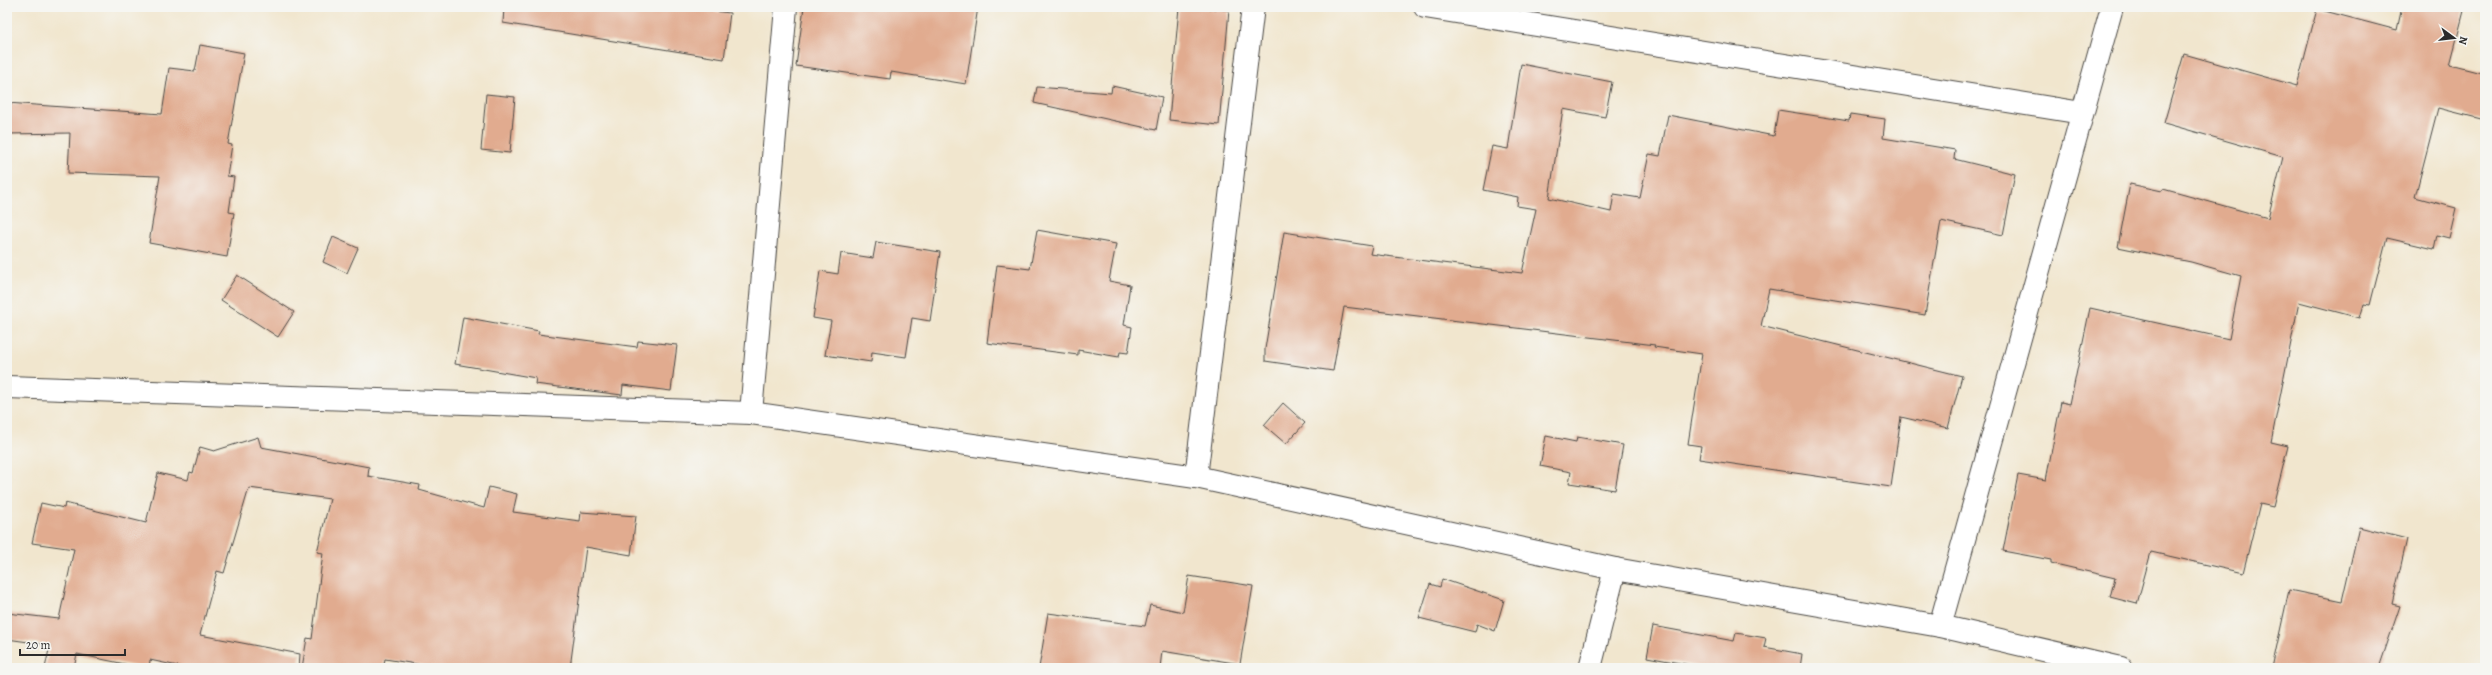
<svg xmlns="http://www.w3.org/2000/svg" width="2492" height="675" font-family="Alegreya,serif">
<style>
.building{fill:#e1ab8f}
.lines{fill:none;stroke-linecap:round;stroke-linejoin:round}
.minor-casing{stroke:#494743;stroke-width:24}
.minor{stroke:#fff;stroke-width:22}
</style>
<rect width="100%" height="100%" fill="#f6f6f2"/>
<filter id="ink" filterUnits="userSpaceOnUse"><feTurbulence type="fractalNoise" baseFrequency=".025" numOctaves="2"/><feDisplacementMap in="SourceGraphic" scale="8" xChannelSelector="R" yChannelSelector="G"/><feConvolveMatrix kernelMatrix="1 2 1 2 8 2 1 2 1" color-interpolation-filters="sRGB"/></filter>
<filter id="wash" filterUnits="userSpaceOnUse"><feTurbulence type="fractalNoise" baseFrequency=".012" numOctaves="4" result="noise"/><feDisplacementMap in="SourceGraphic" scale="16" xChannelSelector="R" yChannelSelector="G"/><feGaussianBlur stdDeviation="0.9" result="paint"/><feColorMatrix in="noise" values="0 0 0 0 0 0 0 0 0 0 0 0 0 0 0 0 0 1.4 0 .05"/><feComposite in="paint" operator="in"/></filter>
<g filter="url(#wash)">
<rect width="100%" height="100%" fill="#f1e6ce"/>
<g id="blocks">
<g class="building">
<polygon points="504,7 681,7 730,13 724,59 503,23"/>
<polygon points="804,7 978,7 966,84 891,72 890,79 796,66"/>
<polygon points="1179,7 1229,10 1219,125 1169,120"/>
<polygon points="2402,7 2465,7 2450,65 2485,74 2485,120 2438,108 2415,197 2456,208 2449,238 2437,235 2434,249 2387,238 2370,305 2364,304 2360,318 2299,302 2271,442 2288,446 2273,507 2260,504 2243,573 2151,552 2137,604 2110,597 2115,578 2051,563 2051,560 2003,551 2018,475 2046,480 2061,402 2070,404 2090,308 2229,339 2241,276 2191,262 2118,247 2130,184 2162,191 2163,189 2268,218 2283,157 2164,123 2184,54 2297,86 2317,9 2397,30"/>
<polygon points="200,45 244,53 228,144 232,145 227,176 234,177 229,212 234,213 227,257 149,243 160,176 68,173 70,133 7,134 7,103 162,114 169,68 195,71"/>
<polygon points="1521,64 1612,82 1605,117 1563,109 1549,198 1611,212 1614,194 1640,198 1649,154 1660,156 1668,115 1774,136 1778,110 1849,121 1850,114 1885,119 1883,138 1955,150 1954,159 2015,174 2003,235 1941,221 1925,315 1769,289 1761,326 1962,376 1948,428 1901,417 1891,487 1699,459 1701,446 1688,444 1702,354 1654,347 1655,345 1344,307 1333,371 1265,361 1265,349 1284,232 1372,246 1370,254 1522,273 1536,209 1517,206 1518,197 1483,190 1492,146 1508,149"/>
<polygon points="1112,86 1162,97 1156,130 1034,103 1037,87 1111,93"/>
<polygon points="486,94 515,97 510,153 481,150"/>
<polygon points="1037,230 1116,244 1109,281 1130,285 1124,325 1132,327 1128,353 1120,352 1119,357 1078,350 1078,355 987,343 997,265 1030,269"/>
<polygon points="333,237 358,248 347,273 323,262"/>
<polygon points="876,242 940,252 930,321 912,318 906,357 872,352 871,362 825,355 831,321 813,318 820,271 838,274 841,253 873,258"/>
<polygon points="237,275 294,312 278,337 221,300"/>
<polygon points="463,317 539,331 538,334 637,347 638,341 677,345 671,391 623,385 622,395 535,384 536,378 455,364"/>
<polygon points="1283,403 1305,423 1286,444 1264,425"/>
<polygon points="1546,436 1576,442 1577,437 1623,445 1615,490 1569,483 1571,472 1540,466"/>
<polygon points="258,437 261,447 369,467 368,476 420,485 419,490 484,508 489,487 517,494 513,512 580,521 581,512 636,516 631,555 586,547 570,668 441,668 385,659 383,668 302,668 307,638 312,639 323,553 317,552 330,499 249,488 224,573 217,571 200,635 300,654 299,668 187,668 150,660 149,668 144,668 77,654 74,668 45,668 50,645 7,639 7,613 59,619 74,549 32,543 41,503 64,508 65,503 146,523 158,473 188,480 190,472 193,473 200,447 214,451"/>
<polygon points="2359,527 2407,539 2392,604 2400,606 2379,668 2272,668 2289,590 2342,601"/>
<polygon points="1189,576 1253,586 1240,664 1162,651 1160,668 1039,668 1048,613 1145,626 1150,605 1183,612"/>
<polygon points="1442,579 1504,600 1495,631 1477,624 1475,632 1419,618 1430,584 1440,587"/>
<polygon points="1653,626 1734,641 1736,633 1766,638 1764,647 1802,654 1800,668 1707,668 1647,657"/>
</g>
</g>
</g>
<g filter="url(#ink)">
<use href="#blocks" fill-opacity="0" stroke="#494743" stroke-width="1"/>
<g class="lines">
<g class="minor-casing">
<g id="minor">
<polyline points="1425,7 2082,113"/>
<polyline points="7,387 751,413 1196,477 1615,569 1940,626 2112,7"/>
<polyline points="751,413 786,7"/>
<polyline points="1196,477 1253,7"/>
<polyline points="1940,626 2121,668"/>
<polyline points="1590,668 1615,569"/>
</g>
</g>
<use href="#minor" class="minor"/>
</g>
</g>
<rect width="2492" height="675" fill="none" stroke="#f6f6f2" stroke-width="24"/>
<g transform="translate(2454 38) rotate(105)" stroke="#f6f6f2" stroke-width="3" paint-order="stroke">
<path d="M0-3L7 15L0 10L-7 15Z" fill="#2b2b2b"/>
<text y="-6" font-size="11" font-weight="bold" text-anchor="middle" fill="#2b2b2b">N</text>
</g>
<path d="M20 649v6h105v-6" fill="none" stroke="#2b2b2b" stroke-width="2"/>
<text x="26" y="649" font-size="12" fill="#2b2b2b" stroke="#f6f6f2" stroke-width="3" paint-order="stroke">20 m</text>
</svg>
